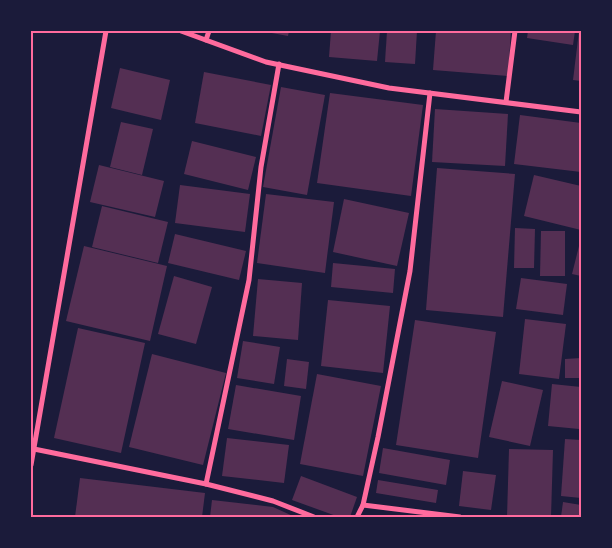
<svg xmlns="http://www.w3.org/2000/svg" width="612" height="548" font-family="'IBM Plex Serif',serif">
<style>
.building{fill:#542f53}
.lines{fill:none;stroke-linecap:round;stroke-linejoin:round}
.minor{stroke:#ff6b9d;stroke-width:5}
.neatline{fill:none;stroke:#ff6b9d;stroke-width:2}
</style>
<rect width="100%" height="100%" fill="#1b1b3a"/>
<g class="building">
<polygon points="261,31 289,31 288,36"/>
<polygon points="331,31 380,31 377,61 329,57"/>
<polygon points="387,31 417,31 415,64 385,62"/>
<polygon points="436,31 511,31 508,76 433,70"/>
<polygon points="528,31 575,31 573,45 527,38"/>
<polygon points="579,31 581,31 581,81 573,80"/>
<polygon points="120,68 170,80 161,120 111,108"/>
<polygon points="204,72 271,85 261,136 195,123"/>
<polygon points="281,87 325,95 307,195 263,187"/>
<polygon points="330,93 423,105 411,196 317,183"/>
<polygon points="435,109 508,114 505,166 432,162"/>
<polygon points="520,115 581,123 581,172 514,164"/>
<polygon points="121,122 153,129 142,175 110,167"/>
<polygon points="192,141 256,157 248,190 184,174"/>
<polygon points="99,165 164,181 155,217 90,202"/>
<polygon points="437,168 515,174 503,317 426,310"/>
<polygon points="534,175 581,186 581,230 524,216"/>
<polygon points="180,185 250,194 245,232 175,223"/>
<polygon points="266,194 334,202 325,273 257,263"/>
<polygon points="344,199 409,213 397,266 333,252"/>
<polygon points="102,206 168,222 158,263 92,247"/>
<polygon points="515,228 535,229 534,268 514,268"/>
<polygon points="541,231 565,231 565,276 540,276"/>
<polygon points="175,234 246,251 239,280 168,263"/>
<polygon points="580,242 581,242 581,276 572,274"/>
<polygon points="84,246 167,266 150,341 66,321"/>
<polygon points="333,263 395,269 393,293 331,287"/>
<polygon points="174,276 212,287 196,344 158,334"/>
<polygon points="521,278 567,284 563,315 516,309"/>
<polygon points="258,279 302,283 298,340 253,336"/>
<polygon points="328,300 390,306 383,373 321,366"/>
<polygon points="525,319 566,324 559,379 519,374"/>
<polygon points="415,320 496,332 478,458 396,445"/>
<polygon points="78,328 145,343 121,453 54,438"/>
<polygon points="243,341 280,347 274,384 237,378"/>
<polygon points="152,354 226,373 203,465 129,447"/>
<polygon points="581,358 581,378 565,378 565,359"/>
<polygon points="287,359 309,362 306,389 284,386"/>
<polygon points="317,374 381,386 363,476 300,464"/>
<polygon points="502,381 543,390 530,446 489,437"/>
<polygon points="552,384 581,387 579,429 548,426"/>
<polygon points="236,385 301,396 294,440 228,429"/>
<polygon points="227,438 289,445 284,483 222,476"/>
<polygon points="565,439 581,440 581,498 561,496"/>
<polygon points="383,448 450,460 446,485 379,473"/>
<polygon points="509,449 553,450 551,517 507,517"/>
<polygon points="463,471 496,475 491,510 459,506"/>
<polygon points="301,476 357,497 350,517 339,517 292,500"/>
<polygon points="80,478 205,493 202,517 75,517"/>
<polygon points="378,480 438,490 436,503 376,493"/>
<polygon points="212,500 273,507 295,517 210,517"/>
<polygon points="563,502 581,505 581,517 561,517"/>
</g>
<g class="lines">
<g class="minor">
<polyline points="181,31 266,62 389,88 581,112"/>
<polyline points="206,40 209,31"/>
<polyline points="506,102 515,31"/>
<polyline points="34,449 206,484 273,501 314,517"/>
<polyline points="31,465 106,31"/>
<polyline points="206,484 249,280 261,167 279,64"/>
<polyline points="363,505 460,517"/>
<polyline points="357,517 363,505 378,437 410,271 430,93"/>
</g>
</g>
<rect width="612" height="548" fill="none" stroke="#1b1b3a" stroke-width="65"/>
<rect x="32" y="32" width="548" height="484" class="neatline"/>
</svg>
